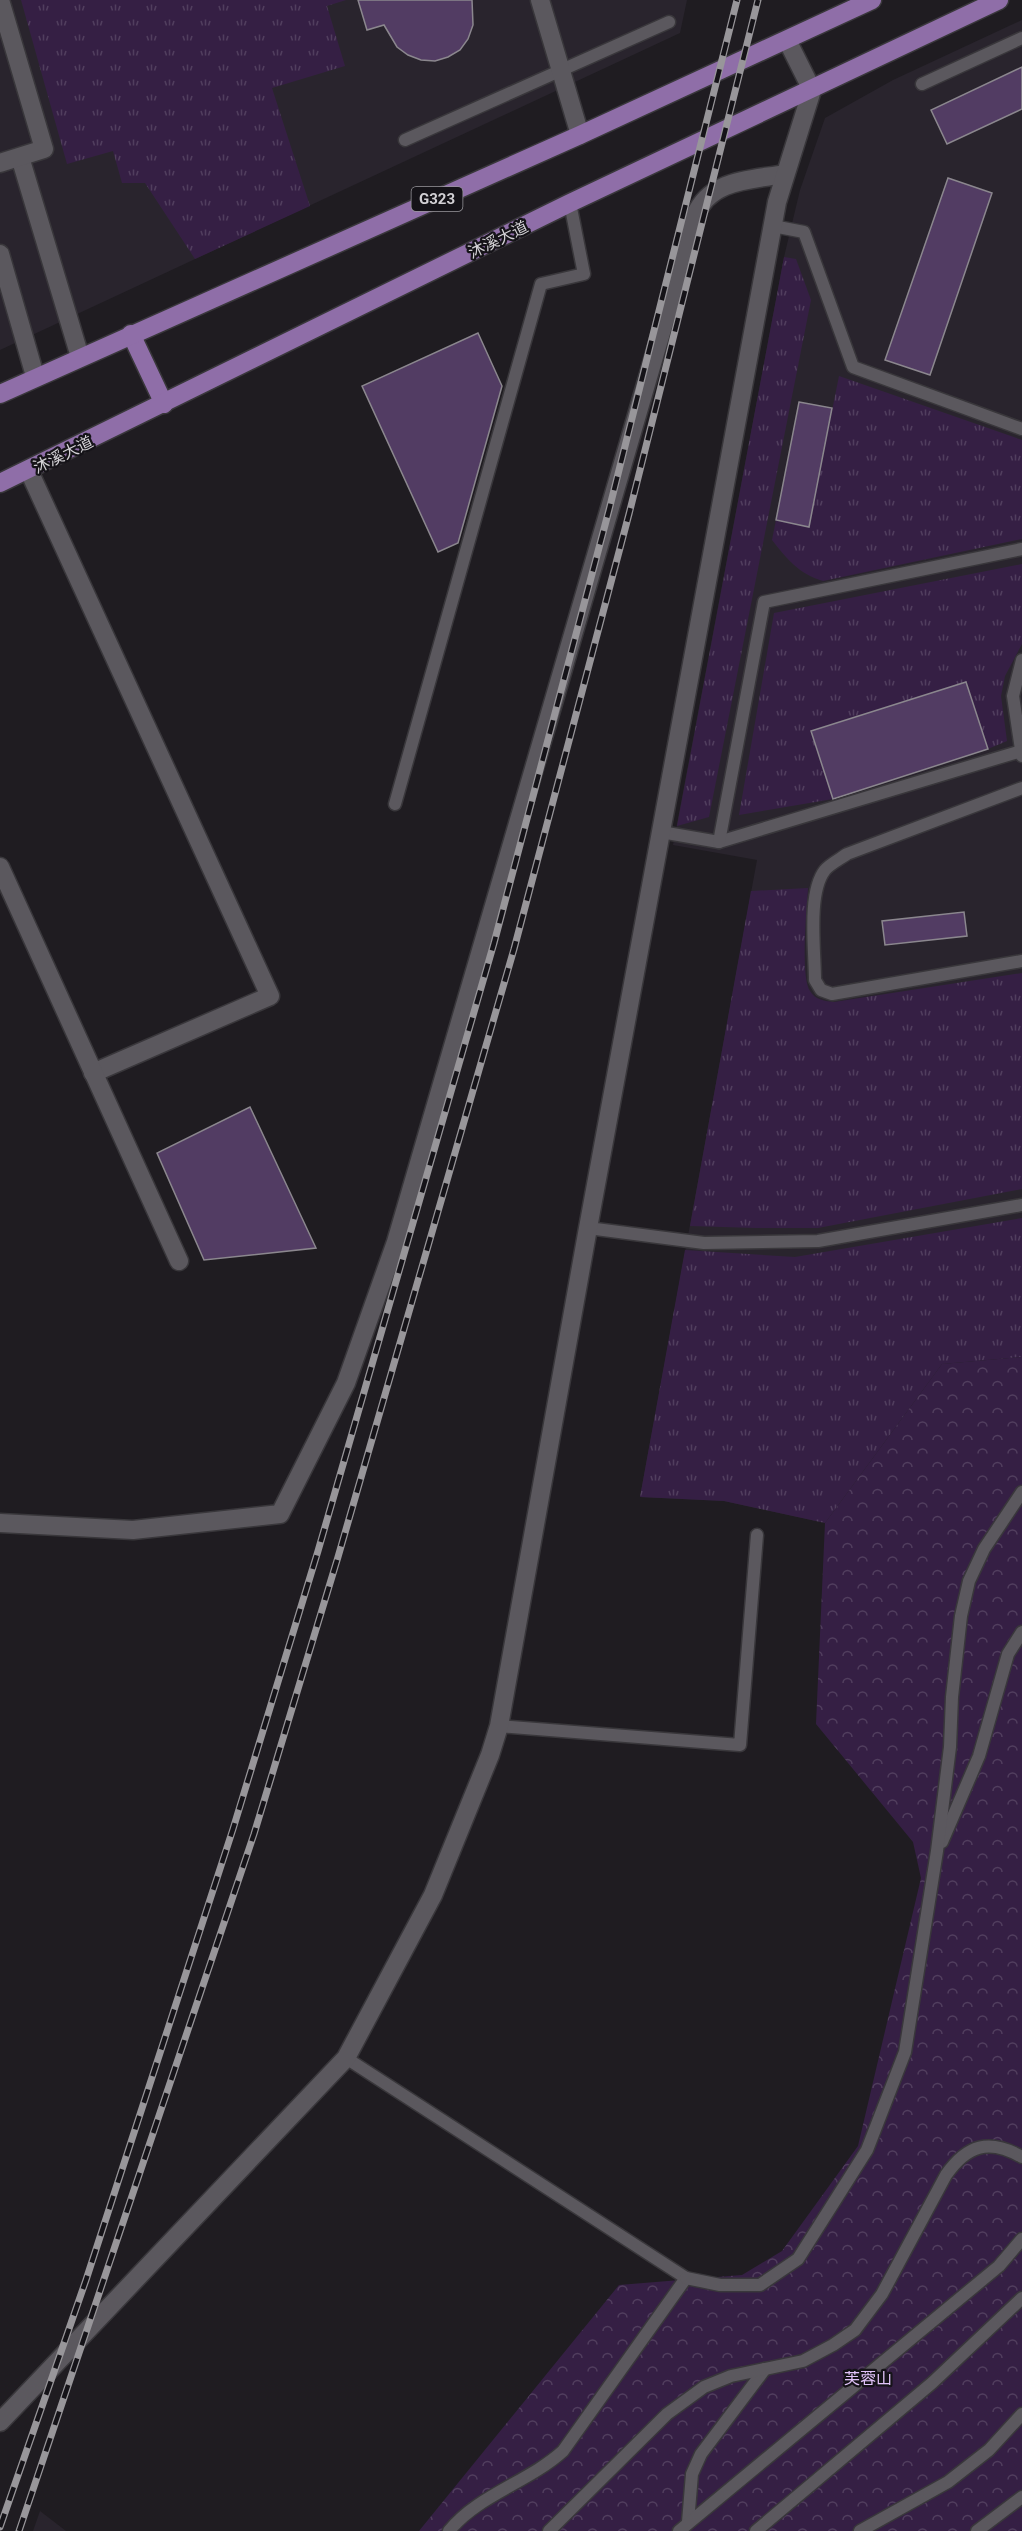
<svg xmlns="http://www.w3.org/2000/svg" width="1022" height="2531" font-family="Roboto,'Noto Sans SC',sans-serif">
<style>
.built{fill:#29242d}
.grass{fill:url(#grass-tufts)}
.forest{fill:url(#forest-crowns)}
.building{fill:#523c63;stroke:#8b878e;stroke-width:1.5}
.lines{fill:none;stroke-linecap:round;stroke-linejoin:round}
.service-casing{stroke:#39373b;stroke-width:15}
.minor-casing{stroke:#39373b;stroke-width:21}
.secondary-casing{stroke:#39373b;stroke-width:21}
.trunk-casing{stroke:#39373b;stroke-width:21}
.service{stroke:#5b585e;stroke-width:12}
.minor{stroke:#5b585e;stroke-width:18}
.secondary{stroke:#5b585e;stroke-width:18}
.trunk{stroke:#8f6ea8;stroke-width:18}
.rail-casing{stroke:#98969a;stroke-width:7}
.rail{stroke:#151318;stroke-width:4.5;stroke-dasharray:14;stroke-linecap:butt}
.labels{text-anchor:middle;stroke-width:4.5;stroke-linejoin:round;paint-order:stroke}
.shield{fill:#151318;stroke:#99979c;stroke-width:1.5}
.shield-label{font-size:15px;font-weight:bold;fill:#d2d0d4}
.street-label{font-size:16px;fill:#d2d0d4;stroke:#151318}
.park-label{font-size:16px;fill:#e0c2f8;stroke:#151318}
</style>
<defs>
<pattern id="grass-tufts" width="24" height="20" patternUnits="userSpaceOnUse" patternTransform="scale(1.5)"><rect width="24" height="20" fill="#351f44"/><path d="M3 7l-1-3M5 7V3M7 7l1-3M15 17l-1-3M17 17v-4M19 17l1-3" fill="none" stroke="#513e5e"/></pattern>
<pattern id="forest-crowns" width="20" height="18" patternUnits="userSpaceOnUse" patternTransform="scale(1.5)"><rect width="20" height="18" fill="#351f44"/><path d="M2 6a3 3 0 1 1 6 0M12 15a3 3 0 1 1 6 0" fill="none" stroke="#513e5e"/></pattern>
</defs>
<rect width="100%" height="100%" fill="#1f1c21"/>
<g class="built">
<polygon points="0,0 687,0 680,33 0,350"/>
<polygon points="1022,20 1022,1357 942,1364 825,1523 724,1501 640,1497 757,860 673,845 784,257 800,190 825,118 893,80"/>
<polygon points="40,2511 66,2531 33,2531"/>
</g>
<g class="grass">
<polygon points="21,0 346,0 327,6 345,66 272,88 310,206 195,259 145,183 122,183 113,151 67,164"/>
<polygon points="784,257 796,259 811,300 709,817 677,826"/>
<path d="M839 376 1022 440V539L823 581C799 574 787 559 772 540L776 520 809 526Z"/>
<polygon points="1022,564 1022,644 1005,676 1001,696 1007,741 988,749 966,682 812,731 833,799 739,815 774,613"/>
<path d="M808 888C807 909 800 976 810 991 815 1000 825 1001 834 1002L1022 973V1189L818 1228H756L690 1226 751 891Z"/>
<polygon points="1022,1218 1022,1357 942,1364 825,1523 724,1501 640,1497 685,1250 795,1257"/>
</g>
<polygon class="forest" points="1022,1357 1022,2531 419,2531 619,2285 742,2275 782,2251 858,2146 921,1878 913,1842 816,1724 825,1523 942,1364"/>
<g class="building">
<polygon points="358,0 472,0 473,25 468,39 460,50 448,57 435,61 421,60 408,55 397,47 384,25 367,30"/>
<polygon points="1022,67 1022,109 947,144 931,110"/>
<polygon points="948,178 992,193 930,375 885,360"/>
<polygon points="478,333 502,386 458,543 438,552 362,386"/>
<polygon points="799,402 832,408 809,527 776,520"/>
<polygon points="966,682 988,749 833,799 811,731"/>
<polygon points="964,912 967,936 885,945 882,921"/>
<polygon points="250,1107 316,1248 204,1260 157,1153"/>
</g>
<g class="lines">
<g class="service-casing">
<g id="service">
<polyline points="922,84 1022,38"/>
<polyline points="405,140 669,22"/>
<polyline points="773,226 804,232 853,367 1022,429"/>
<polyline points="1022,660 1013,696 1022,756"/>
<path d="M1022 788 847 854C840 859 830 864 825 870 807 893 815 951 815 980L821 990 832 994 1022 961"/>
<polyline points="395,804 541,284 584,274 570,203"/>
<polyline points="661,832 719,842 1021,751"/>
<polyline points="719,842 764,602 1022,549"/>
<polyline points="588,1228 704,1243 818,1241 1022,1205"/>
<polyline points="499,1726 740,1745 757,1535"/>
<polyline points="942,1842 979,1756 1008,1654 1022,1632"/>
<path d="M346 2058 686 2278 563 2451C529 2482 478 2495 449 2531"/>
<polyline points="686,2278 720,2285 760,2285 798,2259 867,2150 905,2052 937,1851 950,1747 952,1697 961,1616 969,1581 984,1549 1022,1492"/>
<polyline points="688,2522 692,2474 701,2454 765,2369"/>
<path d="M549 2531 667 2414 704 2387 731 2376 803 2361 833 2345 855 2330 882 2294 946 2175C967 2145 989 2138 1022 2157"/>
<polyline points="679,2531 999,2266 1022,2239"/>
<polyline points="756,2531 932,2383 1022,2298"/>
<polyline points="860,2531 948,2482 989,2450 1022,2414"/>
<polyline points="977,2531 1022,2497"/>
</g>
</g>
<g class="minor-casing">
<g id="minor">
<polyline points="540,0 580,135"/>
<polyline points="20,157 80,357"/>
<polyline points="0,163 44,149 0,0"/>
<polyline points="0,254 35,376"/>
<polyline points="29,471 270,996 93,1073"/>
<polyline points="0,867 179,1261"/>
<path d="M0 1523 133 1530 280 1514 346 1383 396 1242 695 216C710 179 751 180 785 174"/>
</g>
</g>
<g class="secondary-casing">
<polyline id="secondary" points="0,2422 346,2058 433,1895 490,1755 499,1726 588,1228 777,202 812,90 787,40"/>
</g>
<g class="trunk-casing">
<g id="trunk">
<polyline points="131,334 164,404"/>
<polyline points="0,394 580,135 872,0"/>
<polyline points="0,483 570,203 999,0"/>
</g>
</g>
<use href="#service" class="service"/>
<use href="#minor" class="minor"/>
<use href="#secondary" class="secondary"/>
<use href="#trunk" class="trunk"/>
<g class="rail-casing">
<g id="rail">
<polyline points="0,2527 86,2280 233,1829 318,1551 494,943 609,510 737,0"/>
<polyline points="19,2531 254,1834 338,1557 514,949 629,514 758,0"/>
</g>
</g>
<use href="#rail" class="rail"/>
</g>
<g class="labels">
<rect class="shield" x="411.5" y="187" width="51" height="24" rx="4.5"/>
<g class="shield-label">
<text x="437" y="204">G323</text>
</g>
<g class="street-label">
<text transform="translate(498 239) rotate(-26)" y="6">沐溪大道</text>
<text transform="translate(63 454) rotate(-26)" y="6">沐溪大道</text>
</g>
<g class="park-label">
<text x="868" y="2384">芙蓉山</text>
</g>
</g>
</svg>
